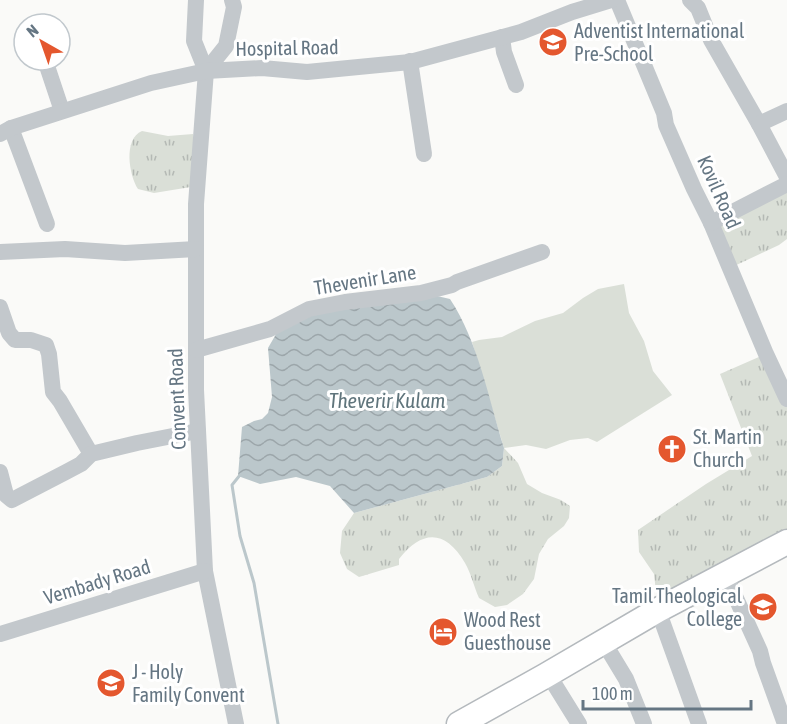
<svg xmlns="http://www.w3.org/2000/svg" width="787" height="724" font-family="'Asap Condensed',sans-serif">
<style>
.grass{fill:url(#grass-tufts)}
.pitch{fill:#dadfd7}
.water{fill:url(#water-waves)}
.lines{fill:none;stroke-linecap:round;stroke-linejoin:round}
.stream{stroke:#bbc7cb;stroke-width:3}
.highway-casing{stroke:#b4b9bd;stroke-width:27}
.minor{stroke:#c3c8cc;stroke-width:16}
.highway{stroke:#fff;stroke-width:24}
.labels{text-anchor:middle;stroke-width:6;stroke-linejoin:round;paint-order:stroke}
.poi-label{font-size:20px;fill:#657683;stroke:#fff;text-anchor:start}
.street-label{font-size:20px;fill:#657683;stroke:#fff}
.water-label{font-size:21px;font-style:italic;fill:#60757c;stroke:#fff}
</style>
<defs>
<pattern id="grass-tufts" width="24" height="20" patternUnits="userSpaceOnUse" patternTransform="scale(1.5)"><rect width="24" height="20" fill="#dadfd7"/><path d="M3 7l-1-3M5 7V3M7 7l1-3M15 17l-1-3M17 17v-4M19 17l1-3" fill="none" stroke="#b4b9b4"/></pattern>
<pattern id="water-waves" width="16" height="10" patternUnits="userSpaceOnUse" patternTransform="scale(1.5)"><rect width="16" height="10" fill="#bbc7cb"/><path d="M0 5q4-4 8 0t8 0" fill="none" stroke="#9ca6aa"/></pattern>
</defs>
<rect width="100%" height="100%" fill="#fafaf8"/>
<g class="grass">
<path d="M142 131 168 136 193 134 197 186 154 193 138 189C129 175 123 139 142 131Z"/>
<polygon points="787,184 787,239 779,245 730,268 717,221"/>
<polygon points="766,354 787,399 787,542 658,610 654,574 639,552 638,530 706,484 752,456 720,374"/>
<path d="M504 448 518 463 527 484 542 493 561 500 570 506 569 518 564 526 548 539 539 554 534 579 523 594 507 605 495 607 479 598C474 587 471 573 465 563 445 529 422 530 399 559V565L359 577 347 569 340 553 342 531 354 513 487 477 502 466Z"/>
</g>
<polygon class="pitch" points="624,284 629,313 644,341 653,371 672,395 597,442 588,438 570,440 546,449 526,445 504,448 472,342 479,340 502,337 535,321 563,313 583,298 598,289"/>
<path class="water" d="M437 296 450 299C478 341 489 400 504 448L502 466 487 477 354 513 330 486 296 477 260 484 238 476 242 427 254 421 262 419 268 413 272 397 268 348 279 329 324 309Z"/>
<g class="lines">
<polyline class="stream" points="240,475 232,485 240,536 254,583 278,724"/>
<g class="highway-casing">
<polyline id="highway" points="459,724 545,676 658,610 787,542"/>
</g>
<g class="minor">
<polyline points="196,0 194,41 206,71 196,204 196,390 205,571 236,724"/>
<polyline points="617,0 664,113 666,125 694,189 711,223 766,354 787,399"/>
<polyline points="690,0 698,8 711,40 759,124"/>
<polyline points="502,37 504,52 516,85"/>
<polyline points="45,60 62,111"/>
<polyline points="410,61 424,154"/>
<polyline points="206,71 226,46 234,7 232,0"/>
<polyline points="787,111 759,124 787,177"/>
<polyline points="11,128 47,224"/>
<polyline points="0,134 11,128 151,83 206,71 262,68 307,72 410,62 521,32 572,12 611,0"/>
<polyline points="711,223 787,184"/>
<polyline points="0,252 65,249 125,253 196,249"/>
<polyline points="0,307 9,333 15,340 31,340 46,345 49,354 53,392 60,401 91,454"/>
<polyline points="196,350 270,329 309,309 345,302 421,293 452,285 457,282 542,252"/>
<polyline points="0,472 6,495 12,500 66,472 81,464 91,454 137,443 198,431"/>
<polyline points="725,574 760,651 763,663 785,724"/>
<polyline points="658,610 699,724"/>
<polyline points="0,634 205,571"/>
<polyline points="603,641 626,679 644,724"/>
<polyline points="548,674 579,724"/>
</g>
<use href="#highway" class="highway"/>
</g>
<defs>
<g id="school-disc" transform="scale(1.5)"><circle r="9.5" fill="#e4572e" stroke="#fff"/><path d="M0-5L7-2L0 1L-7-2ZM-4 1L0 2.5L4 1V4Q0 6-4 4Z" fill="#fff"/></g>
<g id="church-disc" transform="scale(1.5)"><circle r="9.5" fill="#e4572e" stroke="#fff"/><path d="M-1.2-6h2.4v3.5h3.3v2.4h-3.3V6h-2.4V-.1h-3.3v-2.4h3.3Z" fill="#fff"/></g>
<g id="university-disc" transform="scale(1.5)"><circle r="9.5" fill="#e4572e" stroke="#fff"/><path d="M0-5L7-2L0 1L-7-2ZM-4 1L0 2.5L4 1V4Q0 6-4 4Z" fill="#fff"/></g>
<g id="hotel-disc" transform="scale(1.5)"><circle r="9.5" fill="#e4572e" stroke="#fff"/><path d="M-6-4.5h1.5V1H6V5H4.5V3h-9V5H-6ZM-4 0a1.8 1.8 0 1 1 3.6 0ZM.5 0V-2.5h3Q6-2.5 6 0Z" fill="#fff"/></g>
</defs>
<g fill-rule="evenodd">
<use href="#school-disc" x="553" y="42"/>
<use href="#church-disc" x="672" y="449"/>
<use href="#university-disc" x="763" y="607"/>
<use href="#hotel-disc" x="443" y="632"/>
<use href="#school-disc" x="111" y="683"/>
</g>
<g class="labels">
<g class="poi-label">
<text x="574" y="38">Adventist International<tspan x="574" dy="23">Pre-School</tspan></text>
<text x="693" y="444">St. Martin<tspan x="693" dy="23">Church</tspan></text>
<text x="742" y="603" text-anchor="end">Tamil Theological<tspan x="742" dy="23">College</tspan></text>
<text x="464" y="627">Wood Rest<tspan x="464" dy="23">Guesthouse</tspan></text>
<text x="132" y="679">J - Holy<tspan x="132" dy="23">Family Convent</tspan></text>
</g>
<g class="street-label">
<text transform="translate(287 48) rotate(-1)" y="7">Hospital Road</text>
<text transform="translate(719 192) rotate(66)" y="7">Kovil Road</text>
<text transform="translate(365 280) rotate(-9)" y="7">Thevenir Lane</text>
<text transform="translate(177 399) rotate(-92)" y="7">Convent Road</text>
<text transform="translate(97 582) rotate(-17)" y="7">Vembady Road</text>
</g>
<g class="water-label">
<text x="387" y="408">Theverir Kulam</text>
</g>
</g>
<g transform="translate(42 42) rotate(320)"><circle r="28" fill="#ffffff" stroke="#c1c8cd" stroke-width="1.5"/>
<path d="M0-4.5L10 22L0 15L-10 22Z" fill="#e4572e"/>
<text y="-9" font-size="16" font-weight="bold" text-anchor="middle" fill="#657683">N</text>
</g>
<path d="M583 700v9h168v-9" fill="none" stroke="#657683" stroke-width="3"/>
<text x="592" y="700" font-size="18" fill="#657683" stroke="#ffffff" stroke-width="4.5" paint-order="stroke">100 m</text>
</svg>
